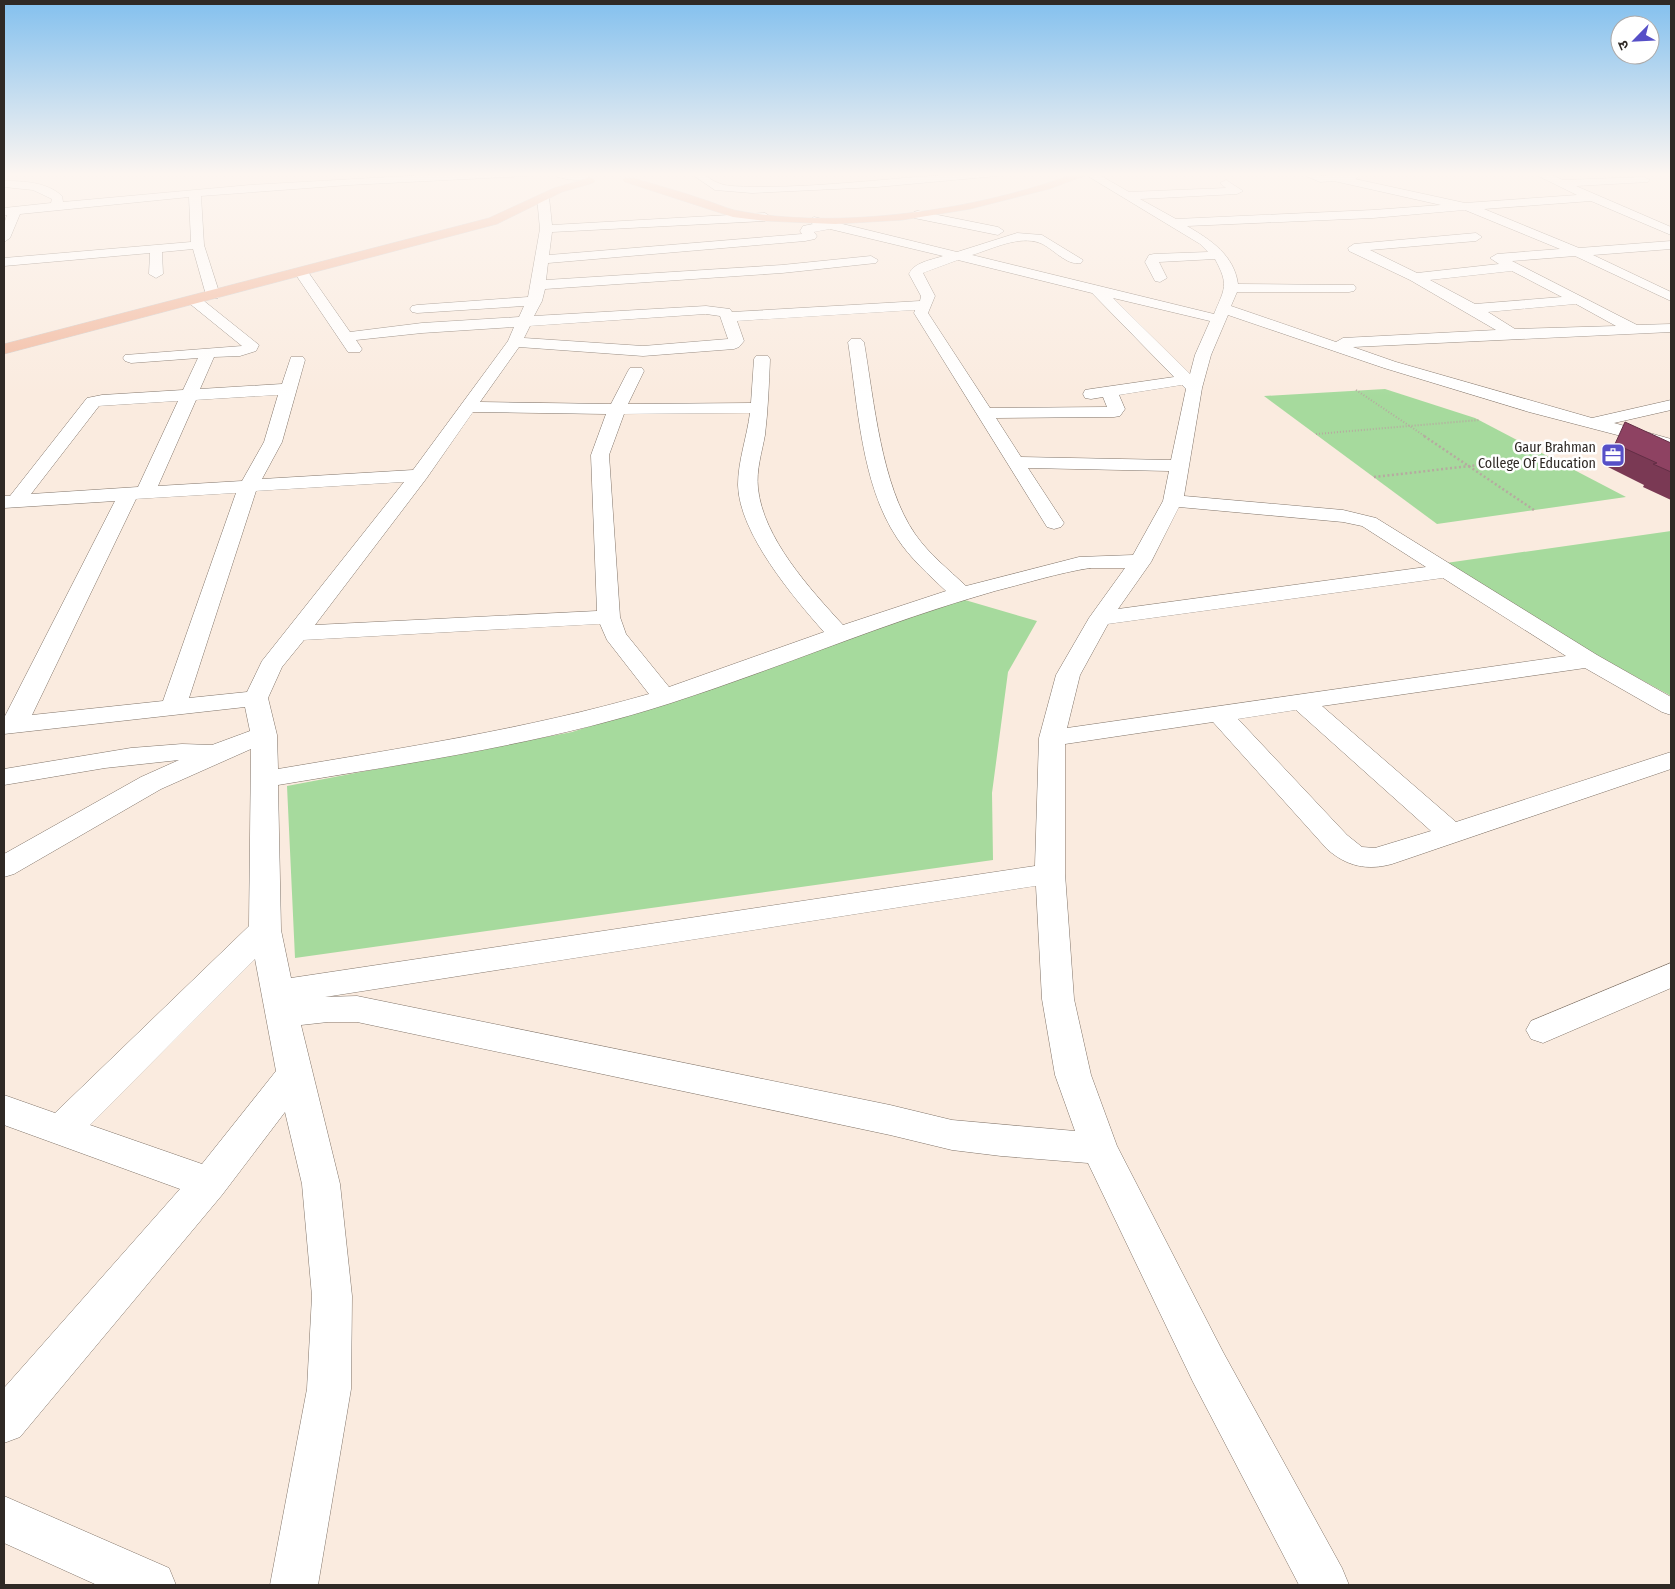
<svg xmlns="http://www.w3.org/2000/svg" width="1675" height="1589" font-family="'Fira Sans Condensed','Noto Sans Devanagari',sans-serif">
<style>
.green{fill:#a6da9d}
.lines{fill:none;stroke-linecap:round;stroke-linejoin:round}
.minor-casing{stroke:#82756a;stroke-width:1}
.highway-casing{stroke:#d1d0cf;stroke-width:1}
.path-far1{stroke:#b6aaa0;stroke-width:2;stroke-dasharray:1 2;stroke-linecap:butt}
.path{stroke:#b6aaa0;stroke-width:2.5;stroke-dasharray:2 2.5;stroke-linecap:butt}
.minor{fill:#fff;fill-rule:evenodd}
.highway{fill:#f2bca3;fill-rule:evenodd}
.wall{fill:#7a3954}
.building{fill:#8e4262;stroke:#632e45}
.labels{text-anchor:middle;stroke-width:5;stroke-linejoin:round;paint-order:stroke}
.far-poi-label{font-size:14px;fill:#2f2925;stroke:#fff;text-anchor:end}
</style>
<rect width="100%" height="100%" fill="#faebdf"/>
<g class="green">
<polygon points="1385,389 1475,418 1626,497 1437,524 1264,396"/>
<polygon points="1671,531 1671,696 1576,644 1446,563"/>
<polygon points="965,600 1037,621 1008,672 992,793 993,860 295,958 287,786 572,732 683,696 918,612"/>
</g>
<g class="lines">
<g class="minor-casing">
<g id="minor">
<path d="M460 173H532L527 176 349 185 201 196 204 245 220 295 218 298H208L206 295 193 249 162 252 163 274 156 278 149 274 150 253 4 266V258L191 242 189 197 20 214 10 238 4 242V224L7 215 4 216V208L51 203 52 199 33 190 4 187V181C24 181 47 182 62 196L63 202 250 185Z"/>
<path d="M550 173 588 175 589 177C583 183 557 179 550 173Z"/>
<path d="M690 173C708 173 706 179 721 184 729 187 742 186 751 187 835 188 919 173 1002 173L997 176 877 187 752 193 715 190Z"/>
<path d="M1083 173H1096L1129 192 1226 188 1220 183 1226 180 1243 191 1237 194 1140 199 1176 219 1373 210 1441 205 1334 181 1320 182 1299 173H1315L1321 176 1356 173 1359 176 1355 179 1465 203 1577 195 1532 173H1547L1563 180 1644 177 1650 180 1648 182 1576 186 1671 227V235L1591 201 1484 209 1579 248 1671 241V249L1593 255 1671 292V301L1575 256 1512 261 1637 325 1671 324V332L1353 347 1396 362 1592 418 1671 400V410L1614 423 1671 439V449L1529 412 1384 368 1228 315 1211 355 1202 388 1184 496 1343 510 1376 518 1597 655 1671 697V715L1662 712 1585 668 1322 706 1456 822 1671 752V769L1392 864C1367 871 1346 866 1327 849L1213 722 1065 744V874L1074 999 1091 1075 1117 1146 1223 1352 1342 1568 1349 1585H1299L1193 1382 1088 1163 1001 1156 952 1150 890 1135 357 1022H328L301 1025 340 1184 352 1296 351 1389 318 1585H270L307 1389 312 1296 302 1184 285 1112 222 1195 20 1437 4 1443V1388L180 1189 4 1125V1095L55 1113 249 926 251 749 161 789 14 874 4 877V854L141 777 179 760 105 768 4 785V769L131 748 182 744 212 745 250 731 245 707 4 734V718L115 501 4 508V496H10L87 398 102 395 183 390 198 358 131 363 125 361 123 358 125 355 242 346 189 303 187 300 189 297H199L259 345 256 351 240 356 214 357 200 389 282 384 291 357H303L305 360 282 442 262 479 413 470 508 341 514 327 422 333 356 340 362 349 360 352H348L294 272 296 269H306L350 332 422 323 519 317 524 306 417 313 412 312 410 309 412 306 417 305 528 297 540 229 537 197 543 194 549 197 552 225 765 213 771 217 765 221 552 232 549 255 802 234 800 231 803 226 813 224 808 221 814 217 957 252 1017 233 1042 235 1083 260 1081 263C1066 266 1053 248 1040 243 1019 235 992 249 972 255L1214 314C1225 288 1229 285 1215 259L1159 262 1167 278 1160 282 1155 281 1145 262 1149 255 1154 254 1208 252 1200 244ZM1465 210 1560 249 1497 254 1490 258 1499 264 1417 273 1370 250 1476 241 1482 237 1476 233 1354 244 1348 248 1349 251 1410 280 1496 330 1343 338 1336 342 1231 306 1237 292H1349L1354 291 1356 288 1354 285 1238 284C1234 255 1211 240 1187 226L1373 218ZM830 229 943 256C932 260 914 262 909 274L921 296 920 301 732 312 730 309 706 306 534 316 542 301 545 289 782 273 876 263 878 260 871 256 782 265 546 280 548 263 805 241 815 239 817 236 814 232ZM958 260 1092 293 1174 377 1091 389 1085 390 1083 394 1085 398 1091 399 1103 397 1107 407 990 408 928 313 935 296 923 273ZM1512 271 1562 297 1475 304 1430 280ZM1113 298 1210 321 1195 355 1190 374ZM1576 304 1616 326 1515 329 1488 312ZM915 310 914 313 1047 527 1054 529 1061 527 1064 523 1028 468 1169 471 1163 501 1133 555 1079 557 966 586C948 569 929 554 915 534 881 485 874 400 864 342L861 339H851L848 342C858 405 861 484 897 538 910 558 929 575 946 591L843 625C810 589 763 538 758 488 756 470 762 452 765 435 768 410 769 384 770 359L768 356H756L754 359 751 403 628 404 644 371 642 368H630L628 371 611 404 480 402 519 347 643 356 734 349 739 347 744 341 737 321ZM706 314 720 316 728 339 643 346 524 338 530 326ZM1182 385 1186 389 1171 460 1021 457 996 418 1114 417 1120 416 1125 409 1119 395ZM278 395 264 442 242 481 158 486 196 400ZM178 401 138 487 31 494 99 406ZM473 412 606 414 591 455 597 611 315 625 426 479ZM750 413C747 437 738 461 738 485 739 533 793 597 824 632L669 687 626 634 620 617 609 455 624 414ZM404 482 262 661 247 692 189 698 256 491ZM236 493 163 701 32 715 136 499ZM1179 507 1343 522 1362 526 1426 567 1118 609 1151 562ZM1090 568H1125L1089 618 1056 675 1039 738 1035 866 291 978 281 930 278 785C410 763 544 744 671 703 780 668 885 622 995 591 1027 583 1058 573 1090 568ZM1443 578 1566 656 1067 728 1080 675 1108 624ZM600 624 607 640 649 694C527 729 402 748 278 769L277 735 268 698 282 667 304 640ZM1296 710 1431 831 1375 848 1362 847 1347 835 1238 719ZM1036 886 1042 999 1055 1075 1075 1131 952 1120 890 1105 357 996 325 997ZM255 959 276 1071 202 1164 90 1125Z"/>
<polygon points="918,211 998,227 1004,231 998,235 914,218 912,215 914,212"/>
<polygon points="1671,963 1671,988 1543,1043 1531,1039 1526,1030 1531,1021"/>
<polygon points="4,1496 169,1568 176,1585 97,1585 4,1543"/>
</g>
</g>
<g class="highway-casing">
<g id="highway">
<path d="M1076 173H1092L1049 189 970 209 902 220 835 224 767 221 733 217 625 182 623 180 625 178H633C656 185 679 191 702 199 712 202 723 207 734 210 837 231 979 210 1076 173Z"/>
<polygon points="589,178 593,179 595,181 593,183 562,192 497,224 4,354 4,344 489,218 554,188"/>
</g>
</g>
<g class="path-far1">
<polyline points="1356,390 1426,437"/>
<polyline points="1316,434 1479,420"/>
</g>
<g class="path">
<polyline points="1424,436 1534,510"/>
<polyline points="1374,477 1549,457"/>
</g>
<use href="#minor" class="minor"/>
<use href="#highway" class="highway"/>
</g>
<polygon class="wall" points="1671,443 1671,500 1643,487 1644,485 1606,466 1615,444"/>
<polygon class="building" points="1625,422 1671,443 1671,472 1653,464 1657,463 1615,444"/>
<linearGradient id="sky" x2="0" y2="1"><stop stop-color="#83c0ee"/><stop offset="0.44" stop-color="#fdf6f1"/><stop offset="1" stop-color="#fdf6f1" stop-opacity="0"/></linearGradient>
<rect width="1675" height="396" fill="url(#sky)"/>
<defs>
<g id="office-square" transform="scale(1.25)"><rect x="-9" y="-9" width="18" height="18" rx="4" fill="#564fc7" stroke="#fff"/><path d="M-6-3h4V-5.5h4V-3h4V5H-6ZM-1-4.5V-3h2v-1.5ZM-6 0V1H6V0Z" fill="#fff"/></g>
</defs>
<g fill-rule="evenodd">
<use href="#office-square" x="1613" y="455"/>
</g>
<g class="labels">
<g class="far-poi-label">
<text x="1596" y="452">Gaur Brahman<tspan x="1596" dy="16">College Of Education</tspan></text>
</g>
</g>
<rect width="1675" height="1589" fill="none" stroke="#2f2925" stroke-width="10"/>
<g transform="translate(1635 40) rotate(246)"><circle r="24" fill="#ffffff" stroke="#aca9a8"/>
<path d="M0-4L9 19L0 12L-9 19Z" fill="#564fc7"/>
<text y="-8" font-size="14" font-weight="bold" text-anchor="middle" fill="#2f2925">उ</text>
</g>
</svg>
